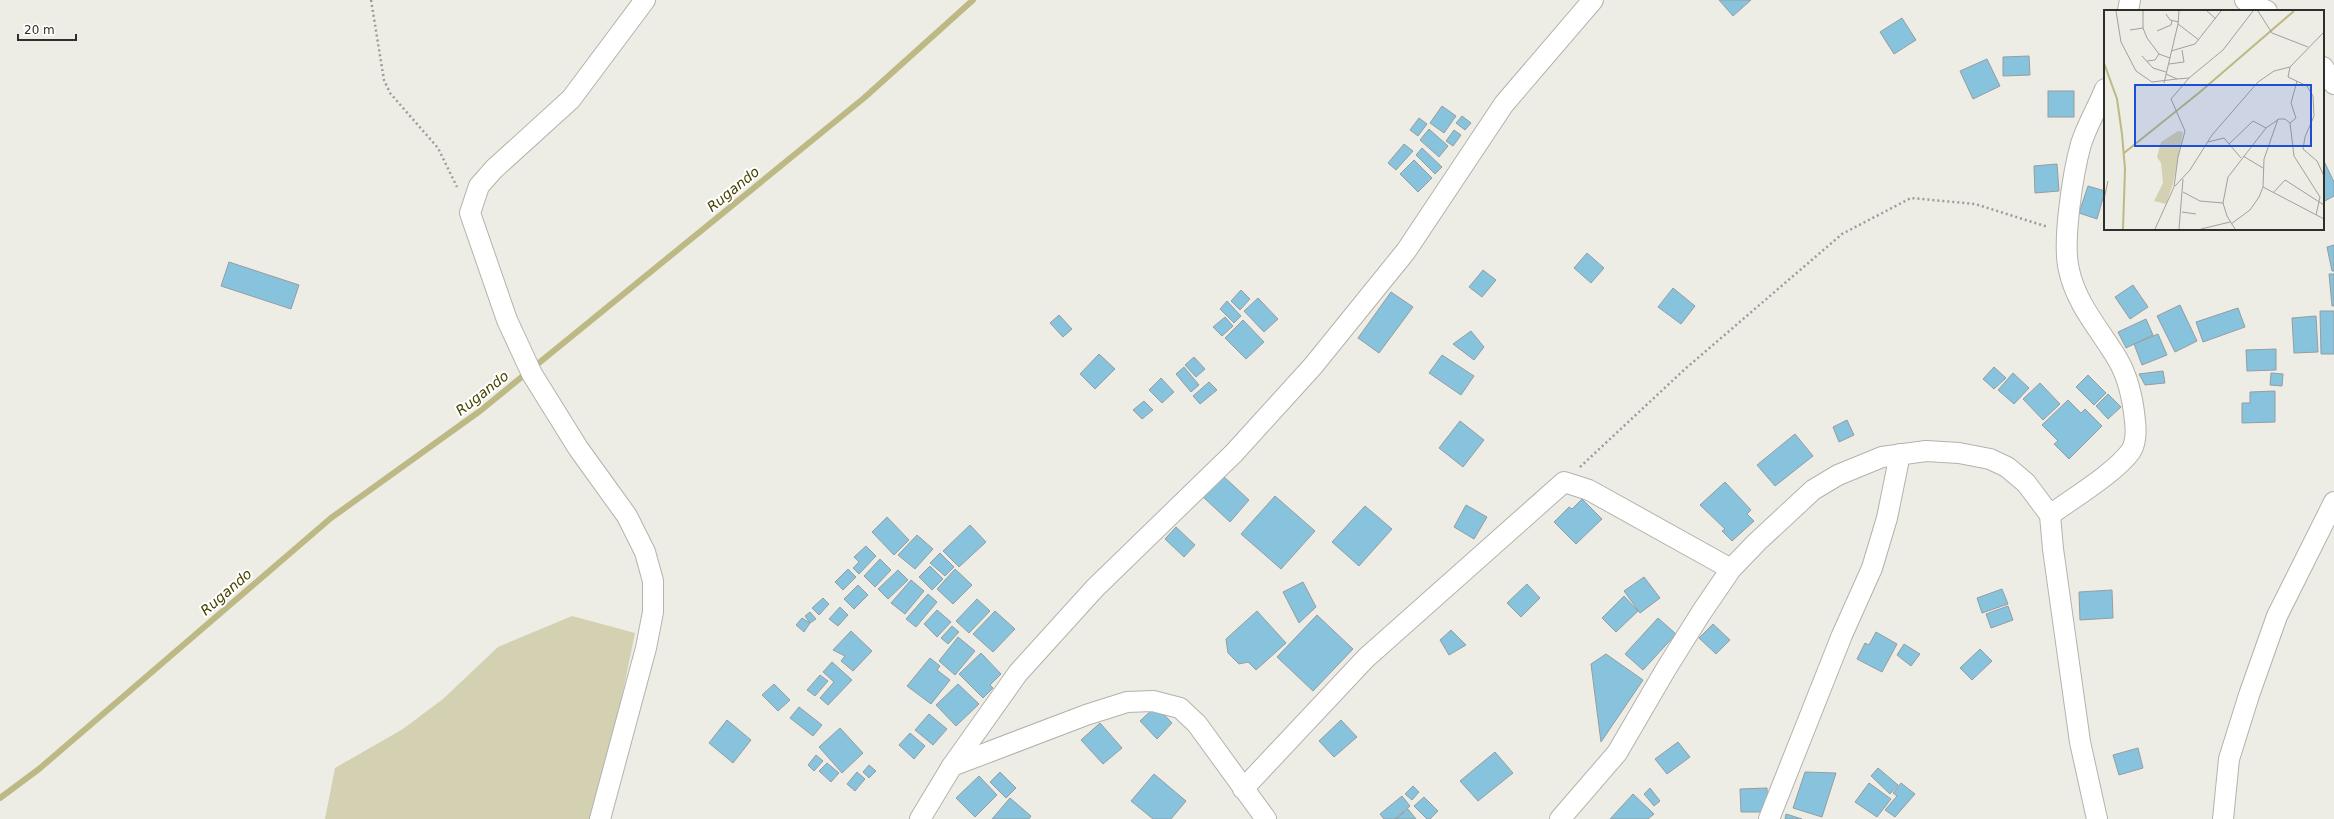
<svg xmlns="http://www.w3.org/2000/svg" width="2334" height="819" font-family="'DejaVu Sans',sans-serif">
<style>
.green{fill:#d3d1b1}
.lines{fill:none;stroke-linecap:round;stroke-linejoin:round}
.stream{stroke:#bdb984;stroke-width:6}
.building{fill:#87c3dc;stroke:#969da0}
.minor-casing{stroke:#b3b2ac;stroke-width:22}
.path{stroke:#9c9b96;stroke-width:2.5;stroke-dasharray:2 3;stroke-linecap:butt}
.minor{stroke:#fff;stroke-width:20}
.labels{text-anchor:middle;stroke-width:4;stroke-linejoin:round;paint-order:stroke}
.water-label{font-size:14px;font-style:italic;fill:#474200;stroke:#fffffe}
.inset-river{fill:none;stroke:#bdb984;stroke-width:2}
.inset-road{fill:none;stroke:#a1a09b;stroke-width:1}
.view{fill:#1d4ed8;fill-opacity:0.15;stroke:#1d4ed8;stroke-width:2}
.inset-edge{fill:none;stroke:#2e2e2b;stroke-width:2}
</style>
<rect width="100%" height="100%" fill="#edece5"/>
<polygon class="green" points="572,616 635,633 605,779 591,819 325,819 335,768 403,729 443,699 498,647"/>
<g class="lines">
<polyline class="stream" points="0,798 39,769 331,518 480,411 864,98 973,0"/>
</g>
<g class="building">
<polygon points="1719,0 1751,0 1733,16"/>
<polygon points="1902,18 1916,40 1894,54 1880,32"/>
<polygon points="2029,56 2030,75 2003,76 2003,57"/>
<polygon points="1987,59 2000,86 1973,99 1960,71"/>
<rect x="2048" y="91" width="26" height="26"/>
<polygon points="1442,106 1456,116 1444,133 1430,123"/>
<polygon points="1462,116 1471,123 1465,130 1456,123"/>
<polygon points="1419,118 1427,124 1418,136 1410,130"/>
<polygon points="1429,129 1448,146 1439,157 1420,140"/>
<polygon points="1454,130 1461,135 1453,146 1446,141"/>
<polygon points="1404,144 1413,151 1396,170 1388,163"/>
<polygon points="1422,148 1442,167 1435,174 1416,155"/>
<polygon points="2323,159 2334,182 2334,196 2323,202"/>
<polygon points="1414,160 1432,178 1418,192 1400,174"/>
<polygon points="2057,164 2059,191 2035,193 2034,166"/>
<polygon points="2088,186 2105,191 2097,219 2079,213"/>
<polygon points="2334,245 2334,271 2332,271 2327,247"/>
<polygon points="1587,253 1604,268 1591,283 1574,268"/>
<polygon points="229,262 299,285 291,309 221,286"/>
<polygon points="1483,270 1496,280 1482,297 1469,287"/>
<polygon points="2329,274 2334,274 2334,306 2332,306"/>
<polygon points="2133,285 2148,307 2130,319 2115,297"/>
<polygon points="1673,288 1695,306 1681,324 1658,307"/>
<polygon points="1241,290 1250,299 1240,310 1231,301"/>
<polygon points="1391,292 1413,307 1379,353 1358,338"/>
<polygon points="1258,298 1278,319 1264,332 1244,311"/>
<polygon points="1227,301 1241,316 1234,323 1220,309"/>
<polygon points="2180,305 2197,341 2175,352 2157,316"/>
<polygon points="2238,308 2245,327 2203,342 2196,322"/>
<polygon points="2320,311 2334,311 2334,354 2321,354"/>
<polygon points="1059,315 1072,329 1063,337 1050,323"/>
<polygon points="2316,316 2318,352 2294,353 2292,318"/>
<polygon points="1225,317 1233,326 1222,336 1213,327"/>
<polygon points="2146,319 2153,335 2126,348 2118,332"/>
<polygon points="1243,320 1264,342 1246,359 1225,338"/>
<polygon points="1471,331 1484,347 1474,360 1453,344"/>
<polygon points="2158,334 2167,355 2142,365 2134,344"/>
<polygon points="2276,349 2276,370 2247,371 2246,350"/>
<polygon points="1099,354 1115,369 1095,389 1080,374"/>
<polygon points="1442,355 1474,376 1461,395 1429,373"/>
<polygon points="1194,357 1205,369 1196,377 1185,365"/>
<polygon points="1184,367 1199,385 1191,392 1176,374"/>
<polygon points="1994,367 2006,378 1994,389 1983,379"/>
<polygon points="2163,371 2165,383 2145,385 2139,374"/>
<polygon points="2013,373 2029,388 2014,404 1998,390"/>
<polygon points="2271,373 2283,374 2282,386 2270,385"/>
<polygon points="2088,375 2106,393 2094,405 2076,387"/>
<polygon points="1161,378 1174,392 1162,403 1149,390"/>
<polygon points="1209,382 1217,390 1200,404 1193,396"/>
<polygon points="2040,383 2060,404 2043,420 2023,399"/>
<polygon points="2275,391 2275,422 2242,423 2242,403 2250,403 2250,392"/>
<polygon points="2108,394 2121,407 2108,419 2096,406"/>
<polygon points="2068,400 2081,413 2085,409 2102,426 2069,459 2054,444 2058,441 2042,425"/>
<polygon points="1144,401 1153,410 1142,419 1133,410"/>
<polygon points="1847,420 1854,435 1839,442 1833,427"/>
<polygon points="1460,421 1484,440 1463,467 1439,448"/>
<polygon points="1795,434 1813,456 1775,486 1757,465"/>
<polygon points="1222,475 1249,500 1230,522 1202,496"/>
<polygon points="1725,482 1751,510 1747,514 1754,521 1732,541 1722,531 1725,529 1700,505"/>
<polygon points="1275,496 1315,531 1281,569 1241,534"/>
<polygon points="1582,499 1602,519 1576,544 1554,522 1569,507 1572,509"/>
<polygon points="1466,505 1487,517 1474,539 1454,527"/>
<polygon points="1365,506 1392,529 1359,566 1332,542"/>
<polygon points="887,517 909,540 894,555 872,532"/>
<polygon points="970,525 986,542 959,567 943,551"/>
<polygon points="1176,527 1195,545 1184,557 1165,539"/>
<polygon points="917,535 933,549 915,569 898,555"/>
<polygon points="866,546 876,556 859,574 853,568 859,562 854,557"/>
<polygon points="940,553 954,567 945,576 930,563"/>
<polygon points="880,559 891,570 875,587 864,576"/>
<polygon points="930,566 943,579 932,590 919,577"/>
<polygon points="848,569 856,577 843,590 835,582"/>
<polygon points="955,569 972,585 953,604 937,589"/>
<polygon points="898,570 908,580 888,599 878,589"/>
<polygon points="1644,577 1660,598 1640,613 1624,591"/>
<polygon points="911,580 924,591 905,614 891,603"/>
<polygon points="1303,582 1316,607 1299,623 1283,592"/>
<polygon points="1527,584 1540,598 1521,617 1507,603"/>
<polygon points="858,585 868,595 854,609 844,599"/>
<polygon points="2002,589 2008,604 1982,613 1977,598"/>
<polygon points="2112,590 2113,618 2080,620 2079,592"/>
<polygon points="928,594 937,602 916,627 906,619"/>
<polygon points="1624,596 1638,611 1616,632 1602,618"/>
<polygon points="823,598 829,604 819,615 812,608"/>
<polygon points="977,599 990,611 969,633 956,621"/>
<polygon points="2008,606 2013,620 1991,628 1986,614"/>
<polygon points="840,607 848,615 838,626 829,619"/>
<polygon points="937,610 951,622 937,637 924,624"/>
<polygon points="995,611 1015,629 993,652 973,634"/>
<polygon points="1257,611 1286,643 1256,670 1248,662 1239,664 1228,653 1226,639"/>
<polygon points="810,612 816,619 810,623 805,616"/>
<polygon points="1317,615 1353,649 1313,691 1277,657"/>
<polygon points="802,618 810,623 804,632 796,625"/>
<polygon points="1658,618 1676,634 1643,670 1625,654"/>
<polygon points="1713,624 1730,640 1716,654 1699,638"/>
<polygon points="952,626 959,632 948,644 941,638"/>
<polygon points="1451,630 1466,645 1449,655 1440,640"/>
<polygon points="851,631 872,651 853,671 841,661 845,656 833,650"/>
<polygon points="1876,632 1897,644 1882,672 1857,659 1865,643 1869,645"/>
<polygon points="958,637 975,651 955,675 939,661"/>
<polygon points="1904,644 1920,654 1911,666 1897,655"/>
<polygon points="1980,649 1992,661 1972,680 1960,668"/>
<polygon points="981,653 1001,674 990,685 993,688 983,698 959,674"/>
<polygon points="1606,654 1643,680 1601,742 1591,664"/>
<polygon points="930,658 940,666 937,670 950,680 931,704 907,686"/>
<polygon points="832,662 852,680 828,705 820,698 834,682 823,672"/>
<polygon points="820,675 828,681 815,696 807,690"/>
<polygon points="774,684 790,700 778,711 762,695"/>
<polygon points="958,684 979,704 956,726 936,705"/>
<polygon points="1156,706 1172,723 1157,739 1140,721"/>
<polygon points="799,707 822,725 813,736 790,718"/>
<polygon points="929,714 947,729 933,745 915,730"/>
<polygon points="727,720 751,740 733,763 709,743"/>
<polygon points="1341,720 1357,737 1334,757 1319,741"/>
<polygon points="1100,723 1122,748 1103,764 1081,740"/>
<polygon points="840,728 863,753 842,773 819,747"/>
<polygon points="910,733 925,746 914,759 899,745"/>
<polygon points="1678,742 1690,757 1667,774 1655,759"/>
<polygon points="2138,748 2143,768 2119,775 2113,755"/>
<polygon points="1495,752 1513,773 1478,801 1460,781"/>
<polygon points="816,755 823,761 814,771 808,765"/>
<polygon points="827,763 839,773 831,782 819,771"/>
<polygon points="869,765 876,771 869,778 863,772"/>
<polygon points="1878,768 1898,785 1890,794 1871,776"/>
<polygon points="857,772 865,779 855,791 847,784"/>
<polygon points="1000,772 1016,788 1006,798 990,782"/>
<polygon points="1805,772 1836,773 1822,817 1793,808"/>
<polygon points="1154,774 1186,801 1171,819 1153,819 1131,801"/>
<polygon points="979,776 997,795 975,817 956,798"/>
<polygon points="1869,783 1891,799 1877,817 1855,802"/>
<polygon points="1901,783 1915,794 1895,817 1885,810 1897,796 1893,793"/>
<polygon points="1413,786 1419,792 1412,800 1405,794"/>
<polygon points="1650,788 1660,801 1654,806 1644,794"/>
<polygon points="1767,788 1768,812 1741,812 1740,789"/>
<polygon points="1633,794 1654,814 1648,819 1610,819"/>
<polygon points="1402,796 1410,806 1395,819 1384,819 1380,814"/>
<polygon points="1424,797 1438,811 1430,819 1427,819 1414,806"/>
<polygon points="1010,798 1031,816 1029,819 992,819"/>
<polygon points="1408,809 1416,819 1396,819"/>
<polygon points="1786,814 1802,819 1785,819"/>
</g>
<g class="lines">
<g class="minor-casing">
<g id="minor">
<polyline points="2245,0 2267,11"/>
<polyline points="2128,11 2130,0"/>
<polyline points="2323,67 2334,84"/>
<path d="M2050 515C2073 498 2115 473 2131 451 2136 443 2136 430 2135 421 2133 400 2129 379 2118 360 2101 331 2076 304 2069 270 2062 243 2073 172 2081 144 2087 125 2098 107 2105 89"/>
<polyline points="952,766 1086,715 1127,702 1153,701 1180,708 1197,724 1266,819"/>
<polyline points="1243,789 1366,658 1564,482 1589,490 1731,569"/>
<polyline points="600,819 646,648 653,612 653,581 645,552 627,516 578,448 532,374 507,320 470,213 479,186 494,169 571,99 645,0"/>
<polyline points="920,819 952,766 1018,673 1095,588 1234,453 1313,366 1406,251 1504,104 1593,0"/>
<polyline points="1560,819 1617,753 1666,669 1701,613 1731,569 1757,542 1813,490 1838,475 1882,457 1926,451 1959,453 1990,459 2007,467 2026,483 2050,515 2053,549 2080,742 2097,819"/>
<polyline points="1769,819 1842,635 1872,568 1887,518 1900,454"/>
<polyline points="2223,819 2229,759 2249,695 2277,616 2334,502"/>
</g>
</g>
<g class="path">
<polyline points="371,0 384,80 390,93 438,148 457,187"/>
<polyline points="1580,467 1685,369 1842,234 1911,198 1975,204 2048,227"/>
</g>
<use href="#minor" class="minor"/>
</g>
<g class="labels">
<g class="water-label">
<text transform="translate(733 189) rotate(-39)" y="5">Rugando</text>
<text transform="translate(482 393) rotate(-38)" y="5">Rugando</text>
<text transform="translate(226 592) rotate(-41)" y="5">Rugando</text>
</g>
</g>
<g transform="translate(2104 10)">
<rect width="220" height="220" fill="#edece5"/>
<path d="M74 121 79 122 69 174 62 194 50 191 59 173 57 153 53 147 57 132Z" fill="#d3d1b1"/>
<path class="inset-river" d="M0 53 13 89 18 124 21 159 19 219M20 143 96 82 190 1"/>
<path class="inset-road" d="M12 1 17 32 32 61 48 72 73 69M39 1V18L43 28 55 44 66 48M103 1 112 9M154 1 168 23 204 37M62 4 66 10 75 12M74 14 95 30M26 20 39 18M53 21 67 15 68 11M67 41 91 34 117 1M38 46 49 58 62 62M43 51 51 50 55 44M65 54 80 52 78 40M186 57 184 67 203 76 209 86 210 106 201 127 199 139 213 151 220 166M62 64 73 69 85 68M60 73 74 14 75 1M186 113 192 108 187 93 193 71M104 132 120 128 137 148M125 134 149 111 162 118M139 146 159 158M71 176 86 160 108 125 154 72 170 61 186 57 220 22M159 177 220 209M79 182 96 191 119 193M169 183 181 170 220 195M0 189 4 171M78 202 92 204M127 214 146 200 155 187 159 177 160 149 174 109M51 219 70 177 74 147 81 121 67 89 85 68 119 40 149 1M75 219 79 169M97 219 126 212M131 219 123 206 119 193 124 167 162 118 175 109H181L186 113 190 146 216 187 212 205"/>
<path class="view" d="M31 75H207V136H31Z"/>
<rect width="220" height="220" class="inset-edge"/>
</g>
<path d="M18 34v6h58v-6" fill="none" stroke="#2e2e2b" stroke-width="2"/>
<text x="24" y="34" font-size="12" fill="#2e2e2b" stroke="#fffffe" stroke-width="3" paint-order="stroke">20 m</text>
</svg>
